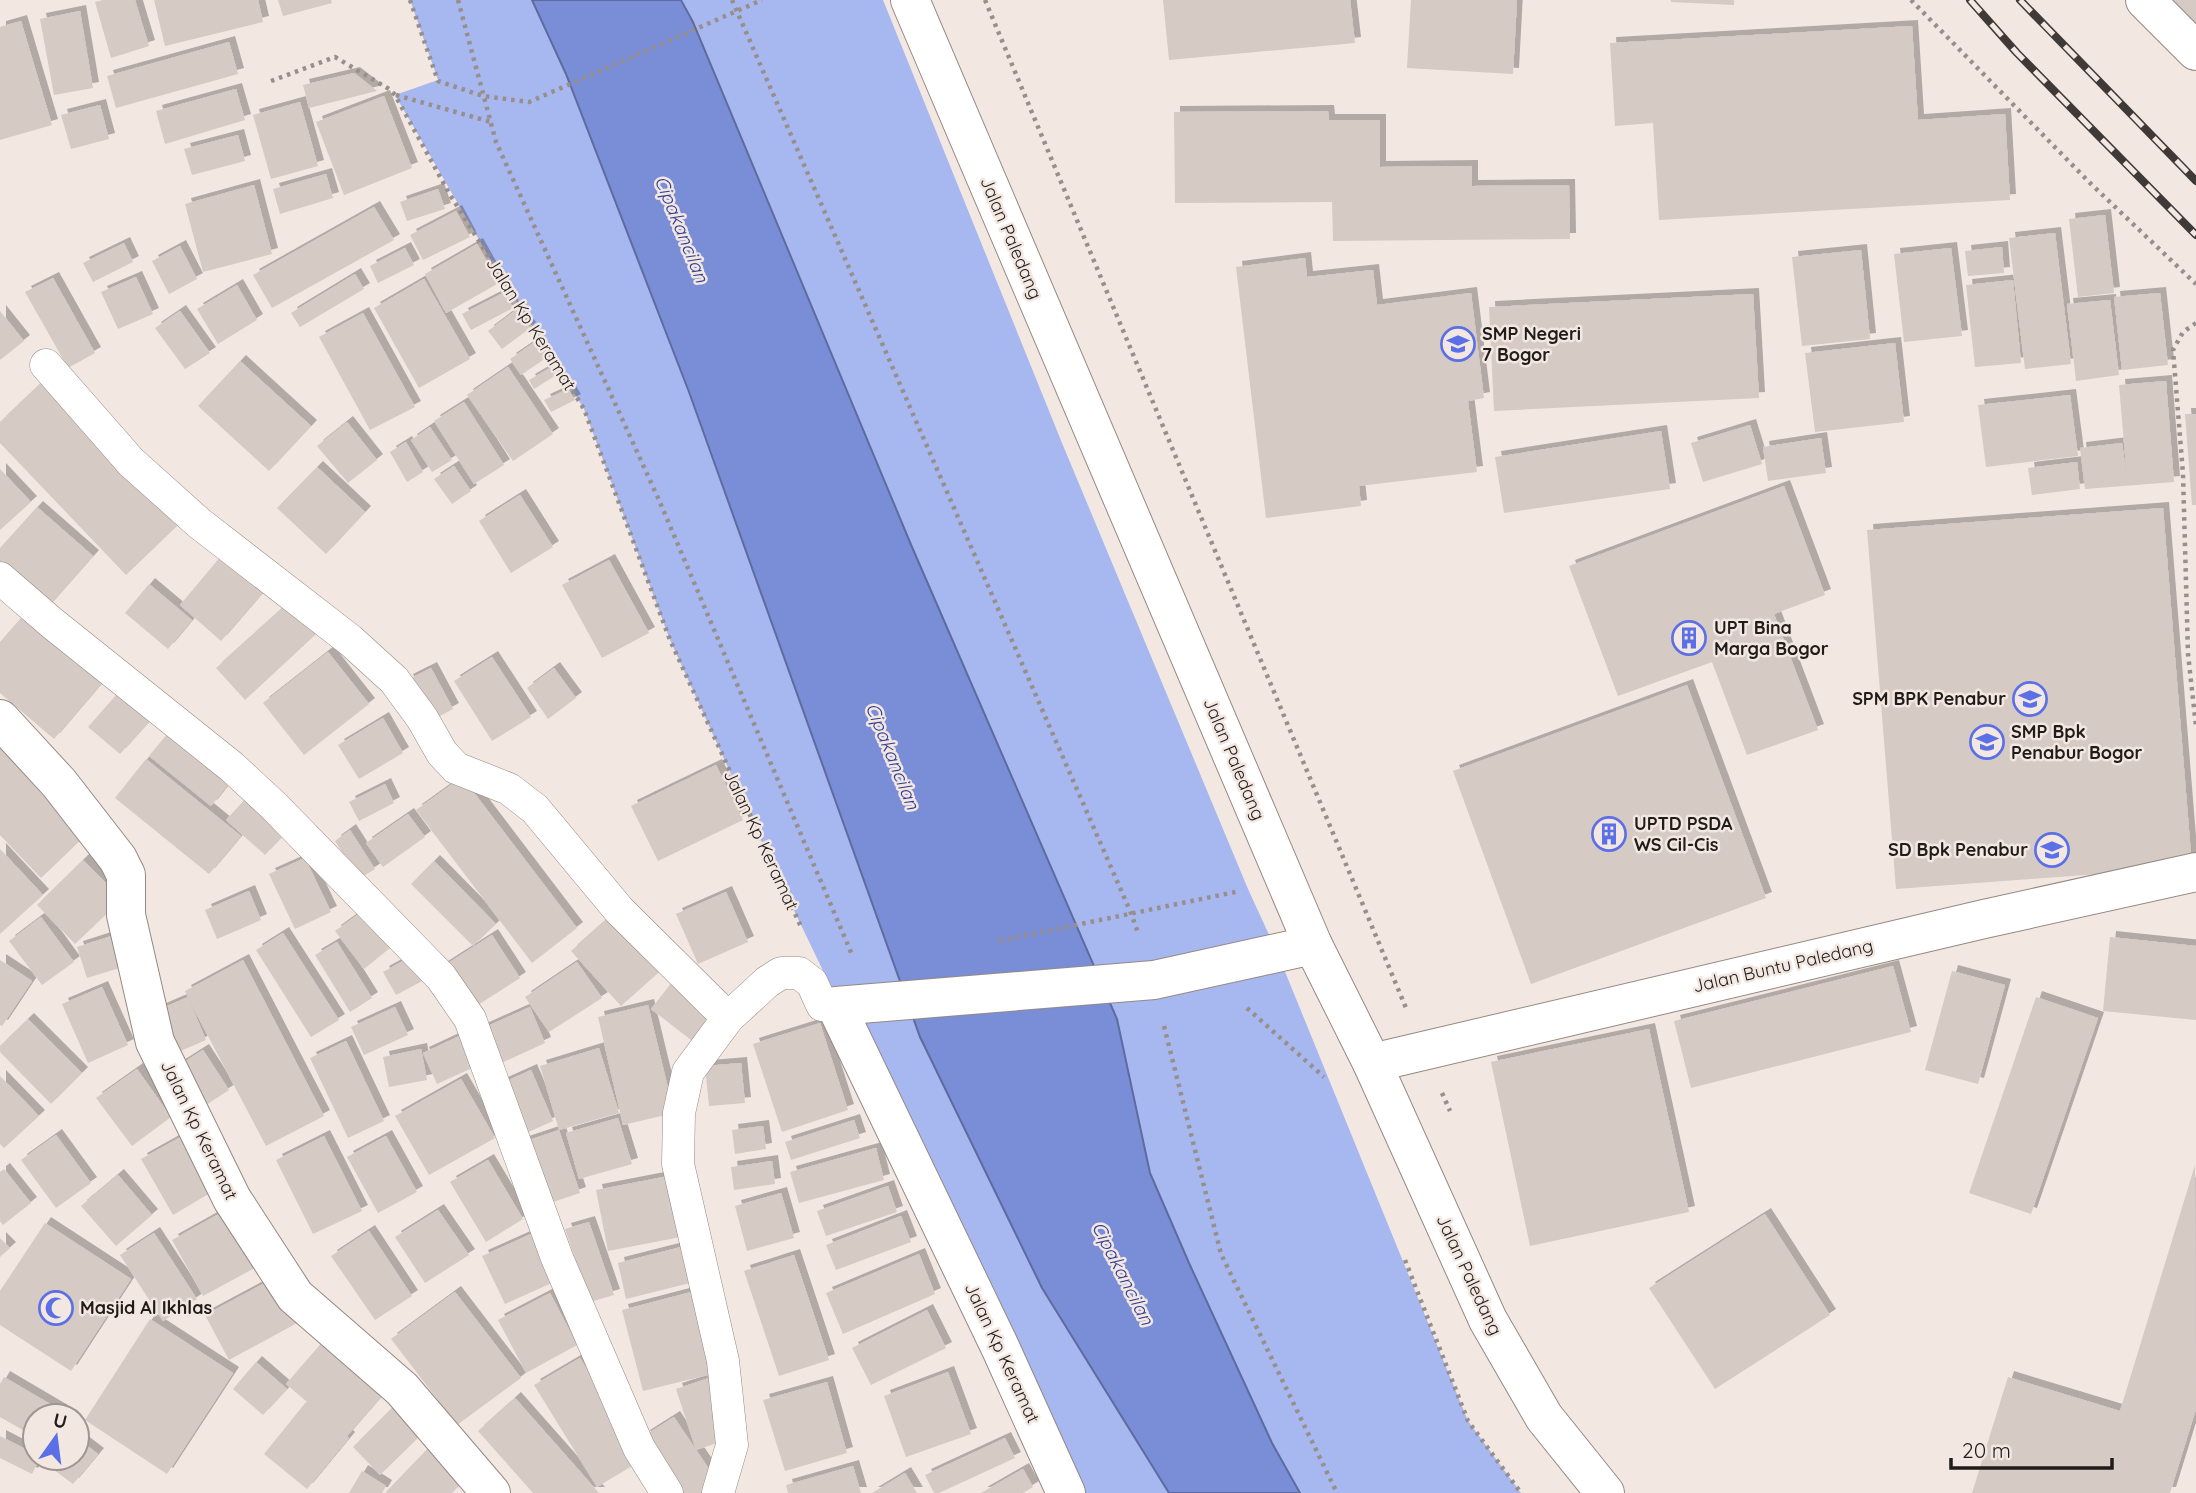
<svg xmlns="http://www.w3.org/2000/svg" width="2196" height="1493" font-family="Quicksand,sans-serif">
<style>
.green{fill:#a7b7f0}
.water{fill:#7a8dd7;stroke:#5f6b9e;stroke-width:2}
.building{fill:#d5cac4;filter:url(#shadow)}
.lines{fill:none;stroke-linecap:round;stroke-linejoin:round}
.service-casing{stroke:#948984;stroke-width:33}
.minor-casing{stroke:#948984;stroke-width:40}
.tertiary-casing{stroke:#948984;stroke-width:40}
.path{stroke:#988f8b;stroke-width:4.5;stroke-dasharray:3.5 5;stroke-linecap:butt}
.service{stroke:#fff;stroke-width:32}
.minor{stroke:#fff;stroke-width:38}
.tertiary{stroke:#fff;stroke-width:38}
.rail-casing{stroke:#3f3a38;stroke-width:8}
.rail{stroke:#f3e7e1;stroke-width:5;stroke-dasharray:16;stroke-linecap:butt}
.labels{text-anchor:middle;stroke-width:5;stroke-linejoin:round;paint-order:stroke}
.street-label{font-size:18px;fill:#201c1a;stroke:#f3e7e1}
.poi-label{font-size:18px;font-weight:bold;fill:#201c1a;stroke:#f3e7e1;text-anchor:start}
.water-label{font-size:19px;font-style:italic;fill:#323e96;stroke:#f3e7e1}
</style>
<defs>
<filter id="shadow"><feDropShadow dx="6" dy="-6" stdDeviation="0" flood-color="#0004"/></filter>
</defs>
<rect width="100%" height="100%" fill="#f3e7e1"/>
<g class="green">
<polygon points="410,0 532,0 566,74 685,383 920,1037 1042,1288 1169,1493 1066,1493 934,1201 775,871 670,640 584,409 489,257 395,95 438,80"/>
<polygon points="682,0 883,0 1062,443 1248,889 1277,952 1468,1421 1521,1493 1300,1493 1272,1443 1189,1263 1150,1173 1117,1019 929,587 694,22"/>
</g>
<polygon class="water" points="532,0 681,0 693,22 912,547 1117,1019 1150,1173 1189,1263 1272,1443 1300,1493 1169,1493 1042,1288 920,1037 689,392 566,74"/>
<g class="building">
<polygon points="103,0 135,0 149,46 111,58 95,2"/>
<polygon points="154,0 258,0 263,22 165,46"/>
<polygon points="278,0 331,0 332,3 283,16"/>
<polygon points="1163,0 1350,0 1355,43 1169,60"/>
<polygon points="1411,0 1517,0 1513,74 1407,68"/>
<polygon points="1671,0 1734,0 1734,5 1671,2"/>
<polygon points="2170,0 2196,0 2196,26"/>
<polygon points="80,11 93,88 54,95 40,19"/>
<polygon points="21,21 52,125 0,140 0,27"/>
<polygon points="1912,26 1918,120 2005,114 2010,200 1659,220 1653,123 1615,126 1610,43"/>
<polygon points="229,42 238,74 116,108 107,76"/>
<polygon points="354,73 377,91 309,108 303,85"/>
<polygon points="236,89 245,120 165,144 156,111"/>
<polygon points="384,96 412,168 344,195 316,122"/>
<polygon points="300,102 318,166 271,179 253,115"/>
<polygon points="100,105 109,139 71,149 61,115"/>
<polygon points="1328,111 1329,120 1380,120 1380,167 1472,166 1472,186 1569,185 1570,239 1333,241 1332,202 1175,203 1174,112"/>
<polygon points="238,135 245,161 192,175 184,149"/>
<polygon points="326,174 333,198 280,214 273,189"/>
<polygon points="254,185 272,254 203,272 185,204"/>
<polygon points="438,189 445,209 407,221 400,202"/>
<polygon points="374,207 394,240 272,308 253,275"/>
<polygon points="456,211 470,237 423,260 410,235"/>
<polygon points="2105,215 2114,293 2078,297 2069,219"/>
<polygon points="2055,233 2071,364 2025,369 2009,238"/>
<polygon points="124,243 133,262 93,282 83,263"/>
<polygon points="477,244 499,283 446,313 425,274"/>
<polygon points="180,246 197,279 169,294 152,261"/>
<polygon points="2002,247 2004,273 1968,276 1965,251"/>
<polygon points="405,248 414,265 378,283 370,266"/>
<polygon points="1951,248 1962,336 1904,342 1894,254"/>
<polygon points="1861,250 1870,339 1802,346 1792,257"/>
<polygon points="1305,258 1307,277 1373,270 1377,305 1471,293 1484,398 1468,401 1477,472 1359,486 1361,506 1266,518 1236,267"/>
<polygon points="355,274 364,289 300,327 291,313"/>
<polygon points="136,277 153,314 118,329 101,292"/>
<polygon points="53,278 95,353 68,368 25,292"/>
<polygon points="424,279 470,359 419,388 374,308"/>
<polygon points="2013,280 2021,363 1975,367 1966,285"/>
<polygon points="237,285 257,320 218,344 197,309"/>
<polygon points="505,292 513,308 471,330 462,314"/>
<polygon points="2160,293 2168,365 2122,370 2114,297"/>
<polygon points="1753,294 1759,398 1494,411 1489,307"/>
<polygon points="2110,300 2119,375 2076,381 2067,304"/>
<polygon points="516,310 530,328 502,349 488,331"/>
<polygon points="0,311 24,341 0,360"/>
<polygon points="180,311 210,353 185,369 155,328"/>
<polygon points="363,313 415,407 370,430 319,337"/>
<polygon points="535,342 546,358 521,375 510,359"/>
<polygon points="1895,343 1904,422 1815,432 1805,353"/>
<polygon points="240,361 311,426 269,471 198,406"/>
<polygon points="553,366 558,374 534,389 529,380"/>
<polygon points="508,367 553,434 513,461 467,395"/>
<polygon points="2166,381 2174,482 2085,489 2080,448 2122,443 2127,478 2119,385"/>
<polygon points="42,382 178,525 126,575 0,443 0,422"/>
<polygon points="568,389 575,400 551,412 544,400"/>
<polygon points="2070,395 2078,456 1986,467 1978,405"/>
<polygon points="464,402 504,465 474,484 434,421"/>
<polygon points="2185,414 2196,414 2196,505 2192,505"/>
<polygon points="347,422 377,460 348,483 317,446"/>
<polygon points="1750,425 1762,464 1703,482 1691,443"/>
<polygon points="430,427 452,460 432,472 411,440"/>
<polygon points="1661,431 1670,489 1504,513 1495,457"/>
<polygon points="1821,438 1826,473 1768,481 1763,447"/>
<polygon points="406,442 423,472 407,482 390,452"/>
<polygon points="2077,462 2080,489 2032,495 2028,468"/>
<polygon points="454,466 471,491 452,504 434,479"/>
<polygon points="317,467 365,512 326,554 277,508"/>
<polygon points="0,469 31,502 0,530"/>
<polygon points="1784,486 1825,595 1774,614 1818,730 1747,755 1712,662 1618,696 1569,566"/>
<polygon points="520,495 553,547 511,573 479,521"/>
<polygon points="37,507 93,556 47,608 0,566 0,548"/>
<polygon points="2163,508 2192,867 1896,889 1867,530"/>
<polygon points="221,556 263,592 221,641 180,605"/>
<polygon points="609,560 649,633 602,658 562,585"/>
<polygon points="149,584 192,620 168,649 125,613"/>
<polygon points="287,604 315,635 245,700 216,668"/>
<polygon points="27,611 106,678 54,739 0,693 0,642"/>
<polygon points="328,652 369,704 304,755 263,703"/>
<polygon points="492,657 531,717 492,741 454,681"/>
<polygon points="431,668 453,709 429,722 407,680"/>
<polygon points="554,668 576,698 548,719 527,688"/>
<polygon points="1687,685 1766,898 1531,984 1453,771"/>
<polygon points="124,686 156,714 120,754 88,727"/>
<polygon points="383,718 403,753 359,779 338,745"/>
<polygon points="173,727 235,776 211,806 149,756"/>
<polygon points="0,741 88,833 41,878 0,835"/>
<polygon points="146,759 241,836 209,874 115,798"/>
<polygon points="716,765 743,820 658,861 631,806"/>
<polygon points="462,777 577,928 532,963 416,810"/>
<polygon points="385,784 394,803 359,821 349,802"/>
<polygon points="251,793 290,828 265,855 226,820"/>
<polygon points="408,814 425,837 383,867 366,843"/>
<polygon points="350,830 375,869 359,879 335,841"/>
<polygon points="0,849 43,895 0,934"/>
<polygon points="305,858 331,912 295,929 269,874"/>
<polygon points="83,860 122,899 75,944 37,905"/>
<polygon points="434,861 496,924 473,946 411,884"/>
<polygon points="249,891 261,920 217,939 205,910"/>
<polygon points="726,892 748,942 698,964 676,914"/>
<polygon points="367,908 395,944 364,969 335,931"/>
<polygon points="616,911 666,966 621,1006 571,951"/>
<polygon points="41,917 74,962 42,985 9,941"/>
<polygon points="124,932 133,964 87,978 77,947"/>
<polygon points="283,933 339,1020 311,1037 256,950"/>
<polygon points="492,935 520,978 470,1010 442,967"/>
<polygon points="2110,937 2196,946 2196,1020 2103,1011"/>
<polygon points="337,942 372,998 350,1012 315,955"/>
<polygon points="412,956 426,979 396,995 383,972"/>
<polygon points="0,960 32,981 2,1026 0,1025"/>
<polygon points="243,960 324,1116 266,1146 189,1000 206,1040 169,1056 151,1013 188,997 185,991"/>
<polygon points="577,962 602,998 549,1032 525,997"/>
<polygon points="1893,966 1911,1032 1691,1088 1674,1021"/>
<polygon points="1952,971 2005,985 1978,1084 1925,1070"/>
<polygon points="672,982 716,1016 695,1043 651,1009"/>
<polygon points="102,987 128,1045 88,1063 62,1004"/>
<polygon points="2036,997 2098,1018 2031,1214 1969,1193"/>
<polygon points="648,1005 674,1113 623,1125 598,1017"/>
<polygon points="395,1007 408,1035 364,1055 351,1027"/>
<polygon points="530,1007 545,1043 497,1065 481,1029"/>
<polygon points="28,1019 82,1073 51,1104 0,1052 0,1046"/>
<polygon points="820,1023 848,1110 782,1132 753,1044"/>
<polygon points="1649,1029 1689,1212 1530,1246 1491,1062"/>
<polygon points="468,1032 483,1063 437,1084 423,1053"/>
<polygon points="346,1041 384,1121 348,1138 310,1058"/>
<polygon points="599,1048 619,1113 559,1130 540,1066"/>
<polygon points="421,1049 427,1080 389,1087 383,1057"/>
<polygon points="203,1050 229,1090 200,1109 173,1069"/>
<polygon points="741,1063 745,1103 709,1106 705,1066"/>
<polygon points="137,1069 171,1117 132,1146 96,1098"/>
<polygon points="531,1070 553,1121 524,1134 502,1083"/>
<polygon points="0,1076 39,1116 4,1148 0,1144"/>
<polygon points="461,1079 495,1138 429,1175 395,1116"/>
<polygon points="618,1118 632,1164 579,1179 566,1133"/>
<polygon points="854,1120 860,1138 791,1160 785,1142"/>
<polygon points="763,1126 766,1149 735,1154 732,1130"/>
<polygon points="559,1130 580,1193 544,1205 523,1142"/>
<polygon points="186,1134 217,1189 173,1215 141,1159"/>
<polygon points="56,1135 91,1183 56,1208 21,1160"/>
<polygon points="324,1136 362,1211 313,1234 276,1160"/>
<polygon points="386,1136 417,1192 378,1213 347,1157"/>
<polygon points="876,1148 884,1180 799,1203 790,1172"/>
<polygon points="488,1160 523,1219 486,1242 450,1182"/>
<polygon points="772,1161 775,1184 734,1190 731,1167"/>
<polygon points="2195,1165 2196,1409 2170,1493 1972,1493 2008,1377 2120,1411"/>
<polygon points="4,1169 31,1203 3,1225 0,1221 0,1172"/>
<polygon points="118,1175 152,1215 116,1246 81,1206"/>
<polygon points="674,1175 686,1236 608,1251 596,1190"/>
<polygon points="888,1186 897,1212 826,1236 817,1211"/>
<polygon points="781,1193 794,1238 747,1251 735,1206"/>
<polygon points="233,1206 264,1263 203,1296 172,1240"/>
<polygon points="438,1210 469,1255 425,1283 395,1237"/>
<polygon points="1765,1214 1830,1315 1715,1389 1649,1288"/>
<polygon points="901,1216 911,1242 836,1270 826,1245"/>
<polygon points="589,1222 614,1295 590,1302 565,1229"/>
<polygon points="45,1223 131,1279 71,1371 0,1325 0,1291"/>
<polygon points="369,1231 412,1296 375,1320 331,1256"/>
<polygon points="154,1233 197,1299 163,1321 120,1255"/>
<polygon points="531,1234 554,1282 505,1304 482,1256"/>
<polygon points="0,1238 10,1248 0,1257"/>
<polygon points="681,1247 690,1283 626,1299 618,1263"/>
<polygon points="919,1254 935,1294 843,1334 826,1293"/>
<polygon points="794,1255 829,1360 779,1376 744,1271"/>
<polygon points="274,1278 299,1322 229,1360 205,1315"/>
<polygon points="699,1290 720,1372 643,1391 622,1310"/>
<polygon points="455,1292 521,1378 457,1425 391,1339"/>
<polygon points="550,1293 577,1345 526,1373 498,1320"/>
<polygon points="927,1310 946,1348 871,1385 852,1348"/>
<polygon points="150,1319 233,1373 167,1474 85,1420"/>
<polygon points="324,1340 385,1392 347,1436 349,1438 307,1489 264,1454 306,1402 320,1413 286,1384"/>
<polygon points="580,1358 642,1460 597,1487 534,1385"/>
<polygon points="256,1362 287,1389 263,1415 233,1389"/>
<polygon points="948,1372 971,1434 906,1457 884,1396"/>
<polygon points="4,1377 62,1411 59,1416 35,1416 35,1437 0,1417 0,1384"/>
<polygon points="709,1378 729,1439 696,1450 676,1389"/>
<polygon points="827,1382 847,1453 785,1471 763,1400"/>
<polygon points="515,1398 599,1493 533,1493 478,1431"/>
<polygon points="400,1400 429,1427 380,1475 353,1447"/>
<polygon points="674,1417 719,1484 705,1493 682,1493 644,1436"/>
<polygon points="0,1436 35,1454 35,1458 40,1458 32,1474 0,1458"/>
<polygon points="77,1438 98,1454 73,1484 50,1467 57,1458 77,1458"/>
<polygon points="1005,1438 1015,1458 939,1493 934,1493 925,1475"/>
<polygon points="436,1440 471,1474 452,1493 387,1493 386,1492"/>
<polygon points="853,1466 861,1493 788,1493 786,1485"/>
<polygon points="1023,1469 1033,1487 1023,1493 981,1493"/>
<polygon points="362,1471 386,1486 382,1493 349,1493"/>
<polygon points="905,1473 917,1493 872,1493"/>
</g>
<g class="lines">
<g class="service-casing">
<g id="service">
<polyline points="46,365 131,462 199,523 350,640 394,680 422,718 442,753 456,768 509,789 535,809 619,910 728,1018"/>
<polyline points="0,578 52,623 232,767 274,806 441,977 470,1019 557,1258 639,1448 667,1493"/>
<polyline points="718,1493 732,1445 723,1361 678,1164 679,1113 688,1072 728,1018 767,982 781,973 799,973 812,983 822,1005 836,1006"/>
</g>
</g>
<g class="minor-casing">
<g id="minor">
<polyline points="2145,0 2196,51"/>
<polyline points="0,719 59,783 118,859 126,875 126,915 155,1042 232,1199 295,1296 402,1389 491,1493"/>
<polyline points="1372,1063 1984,919 2196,872"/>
<polyline points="1066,1493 1000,1347 836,1006 1154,980 1313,945"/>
</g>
</g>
<g class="tertiary-casing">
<polyline id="tertiary" points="910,0 1313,945 1372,1063 1488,1320 1544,1417 1605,1493"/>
</g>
<g class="path">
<polyline points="410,0 438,81 483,96 529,102 762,0"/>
<polyline points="458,0 496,142 659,500 853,957"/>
<polyline points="732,0 1131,913 1138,933"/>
<polyline points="985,0 1406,1008"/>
<polyline points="1911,0 2090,183 2196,284"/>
<polyline points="271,81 335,57 389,89 395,95 449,193 584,409 670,640 802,929"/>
<polyline points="396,95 491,122"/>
<polyline points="2196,323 2183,332 2173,350 2183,474 2188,654 2196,726"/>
<polyline points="999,941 1240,891"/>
<polyline points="1247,1008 1324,1077"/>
<polyline points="1164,1026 1221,1254 1337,1493"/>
<polyline points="1442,1093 1450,1111"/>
<polyline points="1405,1260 1468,1421 1521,1493"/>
</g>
<use href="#service" class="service"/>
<use href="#minor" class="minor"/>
<use href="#tertiary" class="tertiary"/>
<g class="rail-casing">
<g id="rail">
<polyline points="1970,0 2017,53 2196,235"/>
<polyline points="2020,0 2196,181"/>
</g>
</g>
<use href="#rail" class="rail"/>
</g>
<defs>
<g id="school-ring" transform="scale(1.75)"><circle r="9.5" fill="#f3e7e1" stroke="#5b6fe6" stroke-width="1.5"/><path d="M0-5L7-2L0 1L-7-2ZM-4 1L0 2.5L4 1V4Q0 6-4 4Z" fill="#5b6fe6"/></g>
<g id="building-ring" transform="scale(1.75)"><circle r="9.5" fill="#f3e7e1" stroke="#5b6fe6" stroke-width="1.5"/><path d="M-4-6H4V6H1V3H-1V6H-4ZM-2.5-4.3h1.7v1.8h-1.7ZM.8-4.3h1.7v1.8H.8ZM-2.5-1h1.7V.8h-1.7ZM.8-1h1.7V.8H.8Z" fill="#5b6fe6"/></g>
<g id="mosque-ring" transform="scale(1.75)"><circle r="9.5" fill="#f3e7e1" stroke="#5b6fe6" stroke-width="1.5"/><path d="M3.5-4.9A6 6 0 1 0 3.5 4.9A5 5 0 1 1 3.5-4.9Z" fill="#5b6fe6"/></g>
</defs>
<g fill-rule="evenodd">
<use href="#school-ring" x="1458" y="344"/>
<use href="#building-ring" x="1689" y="638"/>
<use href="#school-ring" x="2030" y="699"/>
<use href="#school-ring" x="1987" y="742"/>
<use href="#building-ring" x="1609" y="834"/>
<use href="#school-ring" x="2052" y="850"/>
<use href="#mosque-ring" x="56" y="1308"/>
</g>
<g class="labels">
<g class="street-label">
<text transform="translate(1011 238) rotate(67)" y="6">Jalan Paledang</text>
<text transform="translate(531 324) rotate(58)" y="6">Jalan Kp Keramat</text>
<text transform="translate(1234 759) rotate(67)" y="6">Jalan Paledang</text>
<text transform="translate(761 840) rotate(65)" y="6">Jalan Kp Keramat</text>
<text transform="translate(1783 966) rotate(-13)" y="6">Jalan Buntu Paledang</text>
<text transform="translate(199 1130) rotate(64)" y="6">Jalan Kp Keramat</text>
<text transform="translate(1469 1275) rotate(65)" y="6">Jalan Paledang</text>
<text transform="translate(1002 1353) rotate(65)" y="6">Jalan Kp Keramat</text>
</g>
<g class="poi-label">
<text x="1482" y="340">SMP Negeri<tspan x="1482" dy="21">7 Bogor</tspan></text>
<text x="1714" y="634">UPT Bina<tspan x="1714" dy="21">Marga Bogor</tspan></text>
<text x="2006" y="705" text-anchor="end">SPM BPK Penabur</text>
<text x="2011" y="738">SMP Bpk<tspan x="2011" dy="21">Penabur Bogor</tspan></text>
<text x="1634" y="830">UPTD PSDA<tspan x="1634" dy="21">WS Cil-Cis</tspan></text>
<text x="2028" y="856" text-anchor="end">SD Bpk Penabur</text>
<text x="80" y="1314">Masjid Al Ikhlas</text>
</g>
<g class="water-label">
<text transform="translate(682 229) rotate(68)" y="7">Cipakancilan</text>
<text transform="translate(893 756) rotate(68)" y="7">Cipakancilan</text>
<text transform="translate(1123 1273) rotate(63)" y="7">Cipakancilan</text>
</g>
</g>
<g transform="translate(56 1437) rotate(14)"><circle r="33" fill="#f3e7e1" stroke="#9f9691" stroke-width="2"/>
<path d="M0-5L12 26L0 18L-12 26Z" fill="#5b6fe6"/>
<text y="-10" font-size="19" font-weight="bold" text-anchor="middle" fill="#201c1a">U</text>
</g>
<path d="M1951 1458v10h161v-10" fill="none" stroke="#201c1a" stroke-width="3.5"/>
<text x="1962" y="1458" font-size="21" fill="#201c1a" stroke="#f3e7e1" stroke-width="5" paint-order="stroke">20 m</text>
</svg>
